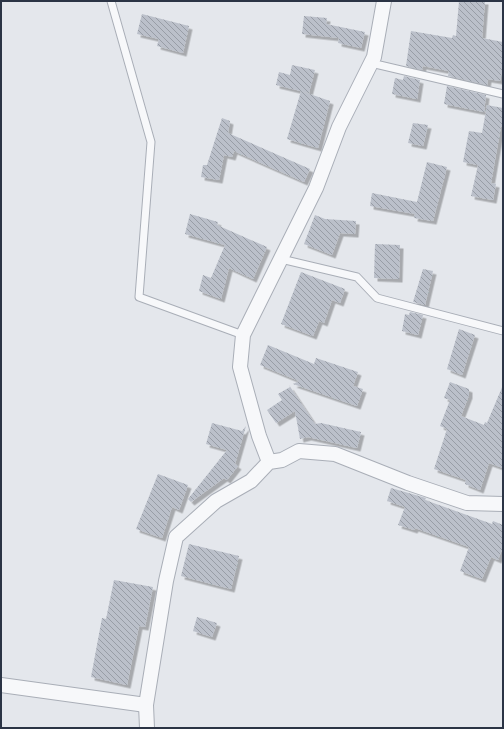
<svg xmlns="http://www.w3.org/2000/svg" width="504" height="729" font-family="Mulish,sans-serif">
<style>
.building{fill:url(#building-back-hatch);filter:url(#shadow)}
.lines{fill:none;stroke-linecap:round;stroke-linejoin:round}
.service-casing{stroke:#a9aeb7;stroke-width:9}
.minor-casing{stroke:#a9aeb7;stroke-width:16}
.service{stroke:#f7f8fa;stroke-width:7}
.minor{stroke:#f7f8fa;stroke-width:14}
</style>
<defs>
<pattern id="building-back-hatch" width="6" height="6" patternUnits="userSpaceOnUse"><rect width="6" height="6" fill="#bbc0ca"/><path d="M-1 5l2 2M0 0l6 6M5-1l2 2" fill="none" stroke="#989da6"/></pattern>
<filter id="shadow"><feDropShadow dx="3.5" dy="3.5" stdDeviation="0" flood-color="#0004"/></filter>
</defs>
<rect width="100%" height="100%" fill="#e4e7ec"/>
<g class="building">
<polygon points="459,1 485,1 482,38 503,42 503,67 500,81 488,79 487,85 448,76 449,71 423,66 422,70 406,66 411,31 452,38 453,35 456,36"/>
<polygon points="142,14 189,26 183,53 157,46 159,39 137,34"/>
<polygon points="304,16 327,18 326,24 365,32 361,48 338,43 339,38 302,34"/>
<polygon points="292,65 315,70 309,93 276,85 279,72 290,75"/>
<polygon points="404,76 420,80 417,99 392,94 395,78 403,80"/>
<polygon points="447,86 486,95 484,112 444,104"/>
<polygon points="301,91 330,101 318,148 287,139"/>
<polygon points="487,105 503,108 503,127 501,126 491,183 496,184 493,200 471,196 478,165 463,162 469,131 482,133"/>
<polygon points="222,118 230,121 228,133 310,169 304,182 234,151 232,157 224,155 219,180 201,177 203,165 207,165"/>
<polygon points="413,123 428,125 423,146 408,143"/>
<polygon points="427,162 447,167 433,221 414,218 415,214 370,206 372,193 417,202"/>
<polygon points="190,214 218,222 217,225 267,247 253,279 229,268 221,299 199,291 203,275 211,278 225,245 185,234"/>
<polygon points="315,215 325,219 356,221 355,234 340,233 332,255 304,244"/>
<polygon points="375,244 400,245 399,279 374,278"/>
<polygon points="423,269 433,271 425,305 413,302"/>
<polygon points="301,272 345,289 340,303 332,300 324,323 319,321 313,336 281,324"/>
<polygon points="410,312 423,315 418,335 402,331 405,314 409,315"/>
<polygon points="459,329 475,335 462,375 447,369"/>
<polygon points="268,345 314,364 316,358 358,372 353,386 363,389 357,406 293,384 299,381 260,365"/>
<polygon points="450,382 469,389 469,395 461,416 484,425 485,422 487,423 503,385 503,468 489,463 480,490 465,484 466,480 434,469 447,429 440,426 450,400 444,398"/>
<polygon points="289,385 315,424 321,423 361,432 357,448 308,437 300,439 295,411 276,423 267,410 282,400 278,394 290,387"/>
<polygon points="212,423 242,431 246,426 235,464 238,466 227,480 224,478 191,502 188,499 227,450 206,444"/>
<polygon points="158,474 188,485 179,510 172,507 162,538 136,529"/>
<polygon points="391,488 426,498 425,500 492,524 493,521 503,525 503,547 498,560 491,557 482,579 460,571 469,547 415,528 414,530 398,525 405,507 387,501"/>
<polygon points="189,544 239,556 231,589 181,576"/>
<polygon points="114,580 153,587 145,627 139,626 127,685 91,677 102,618 106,619"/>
<polygon points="197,617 217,623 212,637 193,631"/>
</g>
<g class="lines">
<g class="service-casing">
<g id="service">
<polyline points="111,1 151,142 139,297 243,335"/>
<polyline points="371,63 503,94"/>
<polyline points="281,259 357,277 377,298 503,331"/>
</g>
</g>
<g class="minor-casing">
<g id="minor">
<polyline points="269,462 259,436 240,367 243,335 316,188 339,127 374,57 384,1"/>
<polyline points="1,685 146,705"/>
<polyline points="147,728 146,705 166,581 176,537 216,501 251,481 269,462 282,460 299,451 335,454 408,483 467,503 503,504"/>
</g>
</g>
<use href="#service" class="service"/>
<use href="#minor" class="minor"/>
</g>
<rect width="504" height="729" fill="none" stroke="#2b3445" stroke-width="4"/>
</svg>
